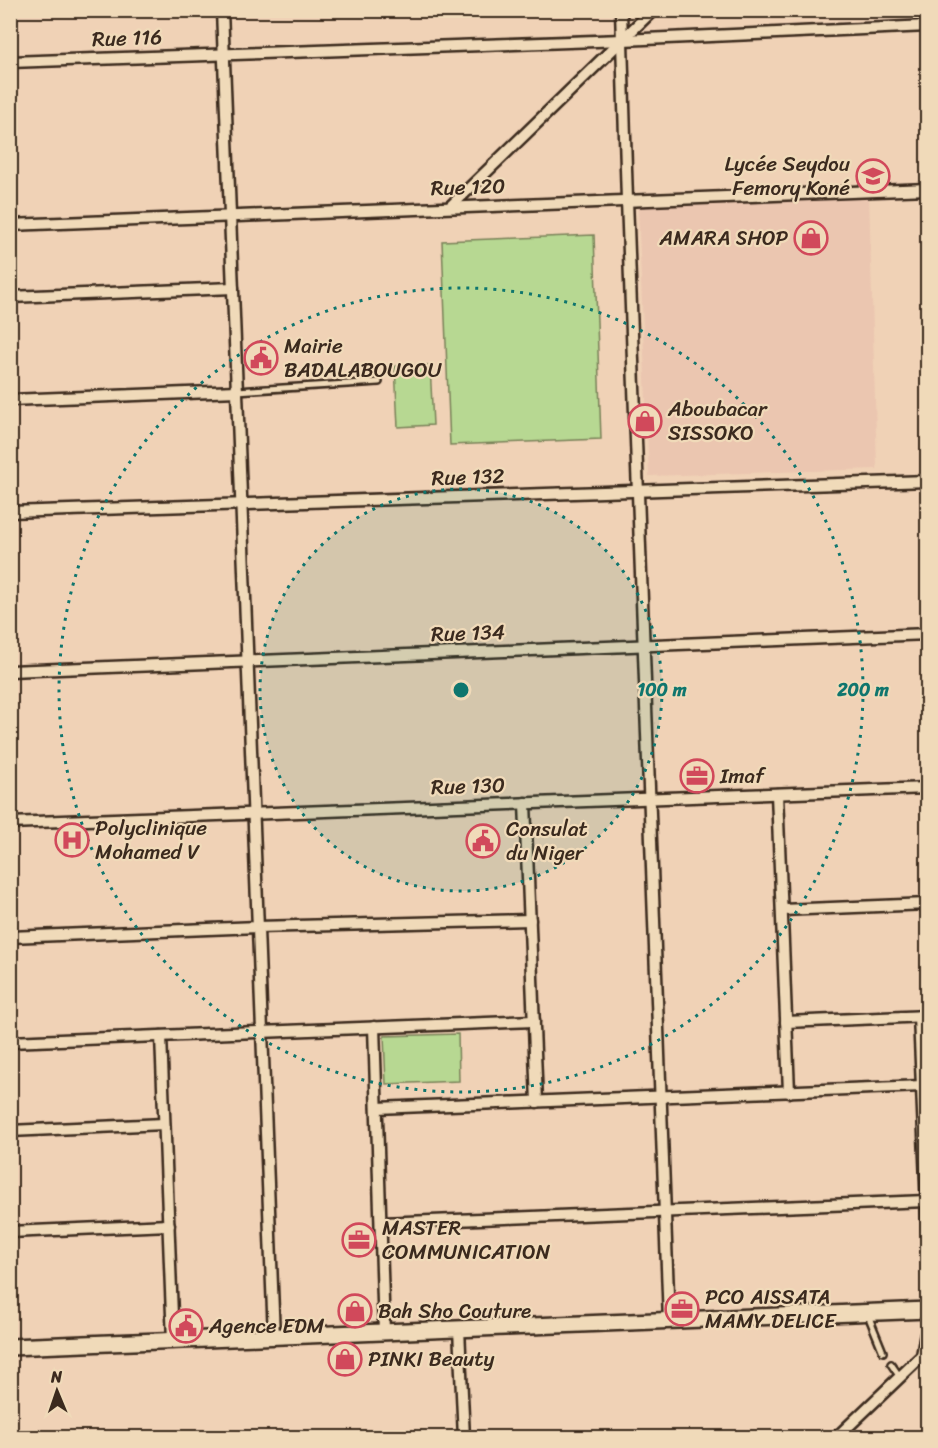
<svg xmlns="http://www.w3.org/2000/svg" width="938" height="1448" font-family="Sriracha,sans-serif">
<style>
.built{fill:#ebc6b0}
.green{fill:#b7d892;stroke:#798158;stroke-width:1.5}
.lines{fill:none;stroke-linecap:round;stroke-linejoin:round}
.lane-casing{stroke:#3b2a1e;stroke-width:10}
.street-casing{stroke:#3b2a1e;stroke-width:15}
.secondary-casing{stroke:#3b2a1e;stroke-width:20}
.lane{stroke:#f0dab9;stroke-width:5}
.street{stroke:#f0dab9;stroke-width:10}
.secondary{stroke:#f0dab9;stroke-width:15}
.ring{fill:none;stroke:#0f766e;stroke-width:3;stroke-dasharray:3 6}
.labels{text-anchor:middle;stroke-width:4.5;stroke-linejoin:round;paint-order:stroke}
.street-label{font-size:21px;fill:#3b2a1e;stroke:#f0dab9}
.poi-label{font-size:21px;fill:#3b2a1e;stroke:#f0dab9;text-anchor:start}
.centre{fill:#0f766e;stroke:#f0dab9;stroke-width:3}
.ring-label{font-size:18px;text-anchor:middle;font-weight:bold;fill:#0f766e;stroke:#f0dab9;stroke-width:4.5;stroke-linejoin:round;paint-order:stroke}
</style>
<rect width="100%" height="100%" fill="#f0d2b6"/>
<filter id="ink" filterUnits="userSpaceOnUse"><feTurbulence type="fractalNoise" baseFrequency=".0167" numOctaves="2"/><feDisplacementMap in="SourceGraphic" scale="12" xChannelSelector="R" yChannelSelector="G"/><feConvolveMatrix kernelMatrix="1 2 1 2 8 2 1 2 1" color-interpolation-filters="sRGB"/></filter>
<g filter="url(#ink)">
<polygon class="built" points="869,195 877,469 649,476 638,206"/>
<g class="green">
<polygon points="594,235 601,439 450,445 442,241"/>
<polygon points="430,365 433,425 398,427 395,366"/>
<polygon points="458,1034 459,1081 386,1084 384,1036"/>
</g>
<g class="lines">
<g class="lane-casing">
<g id="lane">
<polyline points="927,337 928,337"/>
<polyline points="237,391 379,382"/>
<polyline points="868,1315 883,1352"/>
<polyline points="891,1364 900,1377"/>
</g>
</g>
<g class="street-casing">
<g id="street">
<polyline points="222,10 274,1337"/>
<polyline points="621,10 627,200 669,1321"/>
<polyline points="10,62 623,40 928,26"/>
<polyline points="450,207 653,10"/>
<polyline points="10,225 928,189"/>
<polyline points="10,297 233,288"/>
<polyline points="10,400 237,391"/>
<polyline points="10,512 928,481"/>
<polyline points="10,671 928,634"/>
<polyline points="777,794 789,1092"/>
<polyline points="525,803 537,1102"/>
<polyline points="10,823 928,788"/>
<polyline points="782,910 928,904"/>
<polyline points="10,937 258,927 530,920"/>
<polyline points="919,1016 928,1230"/>
<polyline points="786,1022 928,1016"/>
<polyline points="374,1027 384,1332"/>
<polyline points="161,1036 173,1341"/>
<polyline points="10,1042 534,1021"/>
<polyline points="377,1108 922,1086"/>
<polyline points="10,1131 164,1124"/>
<polyline points="381,1223 926,1201"/>
<polyline points="10,1232 169,1225"/>
<polyline points="459,1329 464,1438"/>
<polyline points="836,1438 925,1353"/>
</g>
</g>
<g class="secondary-casing">
<g id="secondary">
<polyline points="928,1336 925,1353 928,1358"/>
<polyline points="10,1347 928,1310"/>
</g>
</g>
<use href="#lane" class="lane"/>
<use href="#street" class="street"/>
<use href="#secondary" class="secondary"/>
</g>
</g>
<circle cx="461" cy="690" r="201" fill="#0f766e" fill-opacity=".12"/>
<g class="ring">
<circle cx="461" cy="690" r="201"/>
<circle cx="461" cy="690" r="402"/>
</g>
<defs>
<g id="school-ring" transform="scale(1.725)"><circle r="9.5" fill="#f0dab9" stroke="#d1495b" stroke-width="1.5"/><path d="M0-5L7-2L0 1L-7-2ZM-4 1L0 2.5L4 1V4Q0 6-4 4Z" fill="#d1495b"/></g>
<g id="shop-ring" transform="scale(1.725)"><circle r="9.5" fill="#f0dab9" stroke="#d1495b" stroke-width="1.5"/><path d="M-5-2.5h2.3a2.7 3.5 0 0 1 5.4 0H5L5.5 6h-11ZM-1.5-2.5h3a1.5 2.3 0 0 0-3 0Z" fill="#d1495b"/></g>
<g id="civic-ring" transform="scale(1.725)"><circle r="9.5" fill="#f0dab9" stroke="#d1495b" stroke-width="1.5"/><path d="M-.6-6.5H3V-4.5H.6V-3L4-1V1h2V6H-6V1h2V-1L-.6-3ZM-1.2 2.5V6h2.4V2.5Z" fill="#d1495b"/></g>
<g id="office-ring" transform="scale(1.725)"><circle r="9.5" fill="#f0dab9" stroke="#d1495b" stroke-width="1.5"/><path d="M-6-3h4V-5.5h4V-3h4V5H-6ZM-1-4.5V-3h2v-1.5ZM-6 0V1H6V0Z" fill="#d1495b"/></g>
<g id="hospital-ring" transform="scale(1.725)"><circle r="9.5" fill="#f0dab9" stroke="#d1495b" stroke-width="1.5"/><path d="M-5-5h3v3.5h4V-5h3V5h-3V1.5h-4V5h-3Z" fill="#d1495b"/></g>
</defs>
<g fill-rule="evenodd">
<use href="#school-ring" x="873" y="176"/>
<use href="#shop-ring" x="811" y="238"/>
<use href="#civic-ring" x="261" y="358"/>
<use href="#shop-ring" x="645" y="421"/>
<use href="#office-ring" x="697" y="776"/>
<use href="#hospital-ring" x="72" y="840"/>
<use href="#civic-ring" x="483" y="841"/>
<use href="#office-ring" x="359" y="1240"/>
<use href="#office-ring" x="682" y="1309"/>
<use href="#shop-ring" x="355" y="1311"/>
<use href="#civic-ring" x="186" y="1326"/>
<use href="#shop-ring" x="345" y="1359"/>
</g>
<g class="labels">
<g class="street-label">
<text transform="translate(127 38) rotate(-2)" y="7">Rue 116</text>
<text transform="translate(468 187) rotate(-2)" y="7">Rue 120</text>
<text transform="translate(468 477) rotate(-2)" y="7">Rue 132</text>
<text transform="translate(468 633) rotate(-2)" y="7">Rue 134</text>
<text transform="translate(468 786) rotate(-2)" y="7">Rue 130</text>
</g>
<g class="poi-label">
<text x="850" y="171" text-anchor="end">Lycée Seydou<tspan x="850" dy="24">Femory Koné</tspan></text>
<text x="788" y="245" text-anchor="end">AMARA SHOP</text>
<text x="284" y="353">Mairie<tspan x="284" dy="24">BADALABOUGOU</tspan></text>
<text x="668" y="416">Aboubacar<tspan x="668" dy="24">SISSOKO</tspan></text>
<text x="720" y="783">Imaf</text>
<text x="95" y="835">Polyclinique<tspan x="95" dy="24">Mohamed V</tspan></text>
<text x="506" y="836">Consulat<tspan x="506" dy="24">du Niger</tspan></text>
<text x="382" y="1235">MASTER<tspan x="382" dy="24">COMMUNICATION</tspan></text>
<text x="705" y="1304">PCO AISSATA<tspan x="705" dy="24">MAMY DELICE</tspan></text>
<text x="378" y="1318">Bah Sho Couture</text>
<text x="209" y="1333">Agence EDM</text>
<text x="368" y="1366">PINKI Beauty</text>
</g>
</g>
<circle cx="461" cy="690" r="9" class="centre"/>
<g class="ring-label">
<text x="662" y="696">100 m</text>
<text x="863" y="696">200 m</text>
</g>
<rect width="938" height="1448" fill="none" stroke="#f0dab9" stroke-width="36"/>
<rect x="18" y="18" width="902" height="1412" fill="none" stroke="#3b2a1e" stroke-width="2" filter="url(#ink)"/>
<g transform="translate(57 1391) rotate(358)" stroke="#f0dab9" stroke-width="4.5" paint-order="stroke">
<path d="M0-4.5L10 22L0 15L-10 22Z" fill="#3b2a1e"/>
<text y="-9" font-size="16" font-weight="bold" text-anchor="middle" fill="#3b2a1e">N</text>
</g>
</svg>
